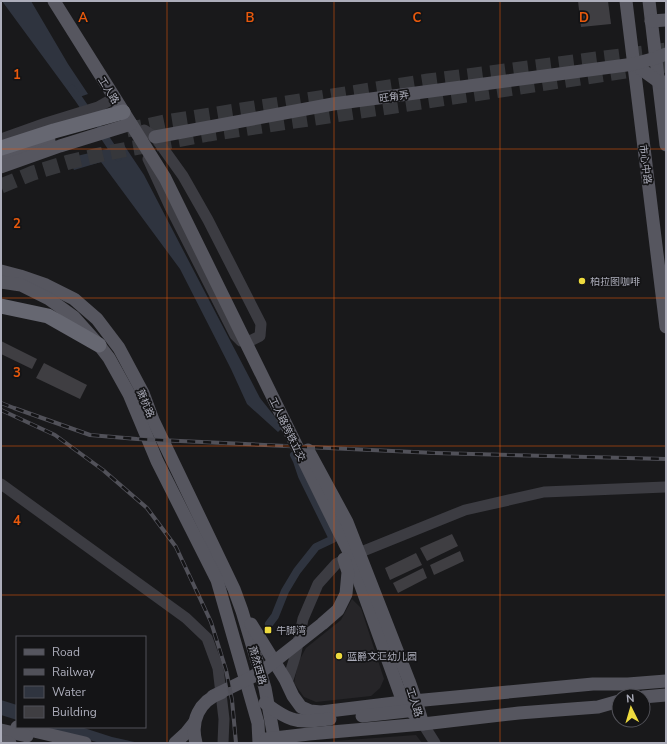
<svg xmlns="http://www.w3.org/2000/svg" width="667" height="744" font-family="'Nunito Sans','Noto Sans SC',sans-serif">
<style>
.built{fill:#262528}
.water{fill:#2f343f}
.lines{fill:none;stroke-linecap:round;stroke-linejoin:round}
.canal{stroke:#2f343f;stroke-width:8}
.building{fill:#3f3e42}
.highway-tunnel{stroke:#36373b;stroke-width:15;stroke-dasharray:15 8;stroke-linecap:butt}
.minor{stroke:#3c3c42;stroke-width:11}
.major{stroke:#56565f;stroke-width:13}
.highway{stroke:#666771;stroke-width:15}
.rail-casing{stroke:#515159;stroke-width:4}
.rail{stroke:#141416;stroke-width:2.5;stroke-dasharray:8;stroke-linecap:butt}
.grid{fill:none;stroke:#e8590c;stroke-width:1;stroke-opacity:0.55}
.poi-dot{fill:#eedb3e;stroke:#141416;stroke-width:1.5}
.labels{text-anchor:middle;stroke-width:3.5;stroke-linejoin:round;paint-order:stroke}
.street-label{font-size:10px;fill:#acadba;stroke:#141416}
.poi-label{font-size:10px;fill:#acadba;stroke:#141416;text-anchor:start}
.grid-label{font-size:13px;text-anchor:middle;font-weight:bold;fill:#e8590c;stroke:#141416;stroke-width:3.5;stroke-linejoin:round;paint-order:stroke}
</style>
<rect width="100%" height="100%" fill="#19191b"/>
<g class="built">
<polygon points="352,599 361,608 384,679 380,688 371,696 316,702 304,697 294,683 298,663 306,648 341,620"/>
<polygon points="416,735 422,743 307,743"/>
</g>
<g class="water">
<polygon points="2,1 31,1 68,64 88,94 74,99"/>
<polygon points="124,145 144,175 260,398 283,427 278,432 247,404 231,369 180,269 101,162 74,170 68,158"/>
<polygon points="1,700 17,705 17,720 1,715"/>
<polygon points="43,727 81,727 112,737 139,743 100,743"/>
</g>
<g class="lines">
<g class="canal">
<polyline points="72,89 89,114"/>
<polyline points="100,130 118,157"/>
<polyline points="269,624 275,616 285,591 297,571 316,547 333,539 302,476 297,461 294,455"/>
</g>
</g>
<g class="building">
<polygon points="578,1 608,1 611,24 581,27"/>
<polygon points="1,341 37,359 32,369 1,354"/>
<polygon points="44,363 87,385 80,399 36,378"/>
<polygon points="452,534 458,546 427,561 420,548"/>
<polygon points="460,551 464,561 434,575 430,565"/>
<polygon points="416,553 422,565 390,580 385,568"/>
<polygon points="423,568 427,578 398,593 393,583"/>
</g>
<g class="lines">
<g class="highway-tunnel">
<polyline points="127,130 165,122 428,81 666,50"/>
<polyline points="1,186 33,173 69,162 107,153 209,134 666,65"/>
</g>
<g class="minor">
<polyline points="144,130 155,137 183,176 208,220 261,324 260,336 252,340 241,341 235,335 170,207 148,159"/>
<polyline points="1,139 46,123 98,107 114,98"/>
<polyline points="1,484 186,618 207,638 218,668 224,719 223,743"/>
<polyline points="287,683 295,657 303,619 318,584 336,564 356,554 465,510 544,492 665,487"/>
<polyline points="423,724 435,743"/>
</g>
<g class="major">
<polyline points="54,1 165,178 336,526 348,550 403,702 423,724"/>
<polyline points="626,1 666,327"/>
<polyline points="649,1 666,145"/>
<polyline points="651,21 666,20"/>
<polyline points="634,64 659,82 664,82"/>
<polyline points="155,137 333,104 634,64 656,58 666,54"/>
<polyline points="1,157 49,141"/>
<polyline points="1,167 60,146 131,124"/>
<polyline points="1,271 20,276 46,285 74,299 97,319 119,348 143,393 153,420 234,589 242,611 265,688 275,743"/>
<polyline points="1,282 21,285 49,299 74,317 99,345 109,358 129,394 157,461 217,580 258,723 259,743"/>
<polyline points="308,450 347,522 409,681 416,701 422,721"/>
<polyline points="251,624 285,679 293,696 301,707 310,711 321,712 403,702 593,684 628,684 666,681"/>
<polyline points="213,696 248,679 261,672 322,624 338,610 346,594 348,572 344,559"/>
<polyline points="643,697 666,695"/>
<path d="M265 703C273 709 282 716 292 719 304 723 318 720 330 719"/>
<polyline points="362,716 416,710"/>
<polyline points="17,727 85,743"/>
<polyline points="1,730 27,736"/>
<polyline points="266,739 309,734 423,724 519,713 598,707 619,701"/>
<polyline points="1,741 10,743"/>
<polyline points="175,743 186,733 194,723"/>
<path d="M196 743C190 721 199 701 221 693"/>
</g>
<g class="highway">
<polyline points="1,148 54,131 123,112"/>
<polyline points="1,306 48,316 99,345"/>
</g>
<g class="rail-casing">
<g id="rail">
<polyline points="1,403 14,408 90,435 137,439 435,453 666,459"/>
<polyline points="1,410 55,435 103,470 147,508 176,547 211,622 226,670 232,700 236,743"/>
</g>
</g>
<use href="#rail" class="rail"/>
</g>
<path class="grid" d="M167 1V743M334 1V743M500 1V743M1 149H666M1 298H666M1 446H666M1 595H666"/>
<g class="poi-dot">
<circle cx="582" cy="281" r="4"/>
<rect x="264" y="626" width="8" height="8" rx="2"/>
<circle cx="339" cy="656" r="4"/>
</g>
<g class="labels">
<g class="street-label">
<text transform="translate(109 90) rotate(58)" y="4">工人路</text>
<text transform="translate(394 96) rotate(-8)" y="4">旺角弄</text>
<text transform="translate(646 164) rotate(83)" y="4">市心中路</text>
<text transform="translate(146 403) rotate(67)" y="4">萧杭路</text>
<text transform="translate(288 429) rotate(64)" y="4">工人路跨铁立交</text>
<text transform="translate(258 665) rotate(74)" y="4">萧然西路</text>
<text transform="translate(415 702) rotate(72)" y="4">工人路</text>
</g>
<g class="poi-label">
<text x="590" y="285">柏拉图咖啡</text>
<text x="276" y="634">牛脚湾</text>
<text x="347" y="660">蓝爵文汇幼儿园</text>
</g>
</g>
<g class="grid-label">
<text x="83" y="22">A</text>
<text x="250" y="22">B</text>
<text x="417" y="22">C</text>
<text x="584" y="22">D</text>
<text x="17" y="79">1</text>
<text x="17" y="228">2</text>
<text x="17" y="377">3</text>
<text x="17" y="525">4</text>
</g>
<rect width="667" height="744" fill="none" stroke="#acadba" stroke-width="4"/>
<rect x="16" y="636" width="130" height="92" fill="#141416" stroke="#515158"/>
<rect x="24" y="649" width="20" height="6" fill="#56565f" stroke="#515158"/>
<text x="52" y="656" font-size="12" fill="#acadba">Road</text>
<rect x="24" y="669" width="20" height="6" fill="#515159" stroke="#515158"/>
<text x="52" y="676" font-size="12" fill="#acadba">Railway</text>
<rect x="24" y="686" width="20" height="12" fill="#2f343f" stroke="#515158"/>
<text x="52" y="696" font-size="12" fill="#acadba">Water</text>
<rect x="24" y="706" width="20" height="12" fill="#3f3e42" stroke="#515158"/>
<text x="52" y="716" font-size="12" fill="#acadba">Building</text>
<g transform="translate(631 708) rotate(355)"><circle r="19" fill="#141416" stroke="#515158"/>
<path d="M0-3L7 15L0 10L-7 15Z" fill="#eedb3e"/>
<text y="-6" font-size="11" font-weight="bold" text-anchor="middle" fill="#acadba">N</text>
</g>
</svg>
